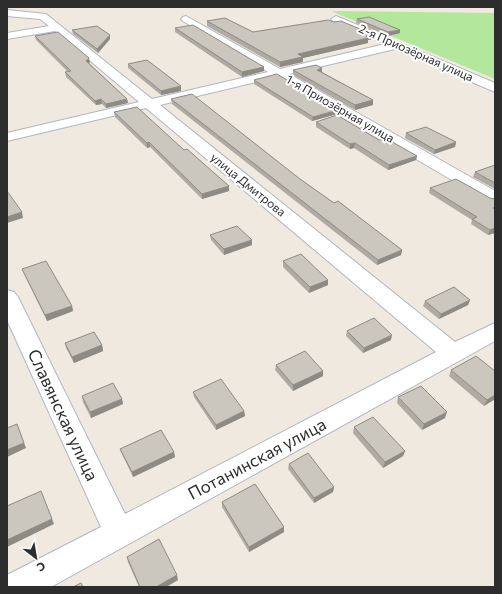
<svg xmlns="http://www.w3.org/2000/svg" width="502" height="594" font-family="Commissioner,sans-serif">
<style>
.green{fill:#b3e79b}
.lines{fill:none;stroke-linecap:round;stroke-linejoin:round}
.minor-casing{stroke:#b3b6c1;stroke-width:2}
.minor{fill:#fff;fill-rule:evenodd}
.wall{fill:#afaba3}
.shaded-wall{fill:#8e8b85}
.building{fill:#cbc7be;stroke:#8e8b85}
.labels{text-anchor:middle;stroke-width:4;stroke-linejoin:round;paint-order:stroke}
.far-street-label{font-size:12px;fill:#2d2d2d;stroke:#fff}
.near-street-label{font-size:17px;fill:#2d2d2d;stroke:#fff}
</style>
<rect width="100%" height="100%" fill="#efe9e0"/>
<polygon class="green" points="331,11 495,13 495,79"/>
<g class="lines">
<g class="minor-casing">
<polygon id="minor" points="7,10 46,14 152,99 268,72 183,21 181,19 183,17 186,16 280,69 385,44 333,21 331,19 336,16 495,83 495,92 395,49 289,74 495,191 495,203 489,202 277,77 160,105 455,342 495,323 495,341 51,587 7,587 7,575 101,527 7,320 7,290 14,292 18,297 125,514 436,352 146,108 7,141 7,133 139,102 55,31 7,39 7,33 49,26 40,19 7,16"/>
</g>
<use href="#minor" class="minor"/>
</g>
<g class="wall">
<polygon points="357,19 400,33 388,36 356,23"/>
<polygon points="207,21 253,32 371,40 368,40 368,43 303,58 303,62 280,67 207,26"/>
<polygon points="175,28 264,67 264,71 242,77 175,32"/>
<polygon points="72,30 110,39 98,53 73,34"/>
<polygon points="35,36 90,62 89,63 127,99 128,103 106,108 102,104 96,105 66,77 65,72 68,72 36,40"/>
<polygon points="128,64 181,91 161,95 128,68"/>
<polygon points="293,70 322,72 373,100 373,105 355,110 293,75"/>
<polygon points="254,80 337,114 312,121 254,84"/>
<polygon points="171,99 300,179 334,203 402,250 401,255 377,265 172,104"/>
<polygon points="114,112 229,191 202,199 150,147 147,148 115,117"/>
<polygon points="316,122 379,140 417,156 416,160 388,170 354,148 350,149 316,127"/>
<polygon points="406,133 456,142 455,147 434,154 405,138"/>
<polygon points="495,165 495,189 473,177 475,172"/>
<polygon points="430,188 495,199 495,233 488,235 471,224 472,220 429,193"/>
<polygon points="210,235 252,245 224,255 211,240"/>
<polygon points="283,261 328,280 328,285 309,293 283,267"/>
<polygon points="22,269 72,306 73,311 47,321 24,274"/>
<polygon points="470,300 468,305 439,319 423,306 425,301"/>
<polygon points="347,331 391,340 363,353 346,336"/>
<polygon points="65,343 102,345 103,351 74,363 66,348"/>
<polygon points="276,365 323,371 323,376 293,391 275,370"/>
<polygon points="451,370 495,399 484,406 449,376"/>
<polygon points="193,392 244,411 245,416 216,430 194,397"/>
<polygon points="82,396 122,399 123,404 91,418 83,402"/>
<polygon points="398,397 445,418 422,430 397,403"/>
<polygon points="354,427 405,451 403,456 383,468 353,433"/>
<polygon points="120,449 174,452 175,457 133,477 122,454"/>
<polygon points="289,464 334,487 333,492 314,503 288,469"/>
<polygon points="222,502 284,527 284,532 249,552 222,507"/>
<polygon points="127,557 178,580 166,587 139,587 128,562"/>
</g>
<g class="shaded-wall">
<polygon points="400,30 400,33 388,36 388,32"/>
<polygon points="372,34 371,40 368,40 368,43 303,58 303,62 280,67 280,62 298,54"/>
<polygon points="110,35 110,39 98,53 97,49"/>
<polygon points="89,58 90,62 87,65 86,61"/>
<polygon points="264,67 264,71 242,77 242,72"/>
<polygon points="322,68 322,73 317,70"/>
<polygon points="181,86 181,91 161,95 161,91"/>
<polygon points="101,99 102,104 96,105 95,101"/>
<polygon points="127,99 128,103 106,108 106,104"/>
<polygon points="373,100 373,105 355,110 355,105"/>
<polygon points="338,110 337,114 312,121 313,117"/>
<polygon points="149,142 150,147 147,148 147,143"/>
<polygon points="456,142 455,147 434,154 435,150"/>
<polygon points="355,143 354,148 350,149 350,144"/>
<polygon points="417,156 416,160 388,170 389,165"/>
<polygon points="229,186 229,191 202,199 202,194"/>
<polygon points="22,212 23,218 7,223 7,217"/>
<polygon points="495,228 495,233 488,235 490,230"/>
<polygon points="252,240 252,245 224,255 224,249"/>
<polygon points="402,250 401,255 377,265 378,260"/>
<polygon points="328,280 328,285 309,293 310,287"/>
<polygon points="470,300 468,305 439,319 441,314"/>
<polygon points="72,306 73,311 47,321 45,315"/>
<polygon points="392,335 391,340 363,353 364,348"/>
<polygon points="102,345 103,351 74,363 72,357"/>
<polygon points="323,371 323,376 293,391 293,385"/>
<polygon points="495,395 495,399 484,406 487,400"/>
<polygon points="122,399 123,404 91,418 90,412"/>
<polygon points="244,411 245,416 216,430 216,425"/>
<polygon points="447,412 445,418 422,430 424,424"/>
<polygon points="17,424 26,448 7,457 7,450"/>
<polygon points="405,451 403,456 383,468 385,462"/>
<polygon points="174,452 175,457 133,477 132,472"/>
<polygon points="334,487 333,492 314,503 314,498"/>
<polygon points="41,491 54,524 7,547 7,540"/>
<polygon points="284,527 284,532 249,552 249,547"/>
<polygon points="177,575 178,580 166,587 156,587"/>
</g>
<g class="building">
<polygon points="369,17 400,30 388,32 357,19"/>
<polygon points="225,18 253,32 328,20 334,22 341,21 372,34 366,36 368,38 298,54 303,57 280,62 207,21"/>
<polygon points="193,25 264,67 242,72 175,28"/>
<polygon points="97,26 110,35 97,49 72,30"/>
<polygon points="58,32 89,58 86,61 127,99 106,104 101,99 95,101 65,72 71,71 35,36"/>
<polygon points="147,60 181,86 161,91 128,64"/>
<polygon points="316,65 322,68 317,70 373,100 355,105 293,70"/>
<polygon points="277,74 338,110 313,117 254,80"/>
<polygon points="192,94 300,179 334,203 338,201 402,250 378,260 171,99"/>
<polygon points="137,107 184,150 187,149 229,186 202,194 149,142 147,143 114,112"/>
<polygon points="337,115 379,140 387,139 417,156 389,165 355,143 350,144 316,122"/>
<polygon points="426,127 456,142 435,150 406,133"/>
<polygon points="495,165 495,183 475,172"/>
<polygon points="456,179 490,198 495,199 495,207 493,208 495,209 495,228 490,230 472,219 477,217 430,188"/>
<polygon points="7,191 22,212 7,217"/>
<polygon points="237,226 252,240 224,249 210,235"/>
<polygon points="301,254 328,280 310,287 283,261"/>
<polygon points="46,261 72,306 45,315 22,269"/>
<polygon points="454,287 470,300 441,314 425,301"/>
<polygon points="374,318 392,335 364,348 347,331"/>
<polygon points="94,332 102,345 72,357 65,343"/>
<polygon points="305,351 323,371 293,385 276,365"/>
<polygon points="476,356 495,371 495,395 487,400 451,370"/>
<polygon points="221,379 244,411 216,425 193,392"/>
<polygon points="113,383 122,399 90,412 82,396"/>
<polygon points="421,386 447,412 424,424 398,397"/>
<polygon points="373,417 405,451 385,462 354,427"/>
<polygon points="17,424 24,443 7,450 7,428"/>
<polygon points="161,430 174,452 132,472 120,449"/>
<polygon points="308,453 334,487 314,498 289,464"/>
<polygon points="255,484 284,527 249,547 222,502"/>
<polygon points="41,491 52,519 7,540 7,506"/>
<polygon points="159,539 177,575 156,587 140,587 127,557"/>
<polygon points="81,583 83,587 73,587"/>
</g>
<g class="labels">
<g class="far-street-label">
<text transform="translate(416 53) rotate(24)" y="4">2-я Приозёрная улица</text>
<text transform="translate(340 109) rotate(30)" y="4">1-я Приозёрная улица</text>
<text transform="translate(248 185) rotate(39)" y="4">улица Дмитрова</text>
</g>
<g class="near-street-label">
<text transform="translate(63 415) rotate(65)" y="6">Славянская улица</text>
<text transform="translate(257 459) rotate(-28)" y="6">Потанинская улица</text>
</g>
</g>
<rect width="502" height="594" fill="none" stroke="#2d2d2d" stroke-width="16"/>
<g transform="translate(36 558) rotate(149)" stroke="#ffffff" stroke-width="3" paint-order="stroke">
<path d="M0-3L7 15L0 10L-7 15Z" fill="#2d2d2d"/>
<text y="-6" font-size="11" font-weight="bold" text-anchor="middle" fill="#2d2d2d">С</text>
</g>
</svg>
